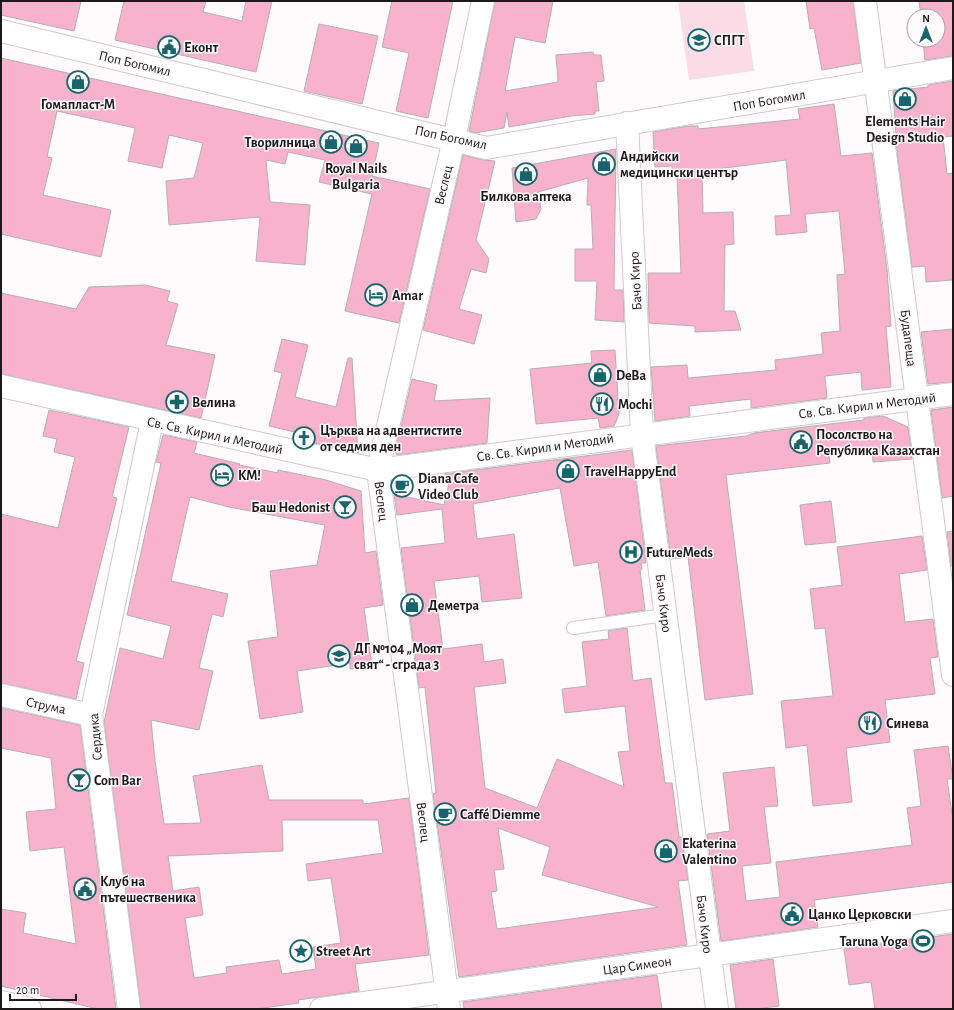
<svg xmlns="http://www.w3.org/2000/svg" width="954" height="1010" font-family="'Alegreya Sans',sans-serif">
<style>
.green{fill:#fbdce6}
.building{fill:#f8b2cb;stroke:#b6b0b2;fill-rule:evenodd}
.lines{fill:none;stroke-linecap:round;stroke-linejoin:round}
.lane-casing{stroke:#d0cacc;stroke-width:14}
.street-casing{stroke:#d0cacc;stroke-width:24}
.lane{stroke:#fff;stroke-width:12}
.street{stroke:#fff;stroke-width:22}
.labels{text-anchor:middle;stroke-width:3;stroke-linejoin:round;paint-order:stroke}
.poi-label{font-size:14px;font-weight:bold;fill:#1b191a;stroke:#fffafb;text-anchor:start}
.street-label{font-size:14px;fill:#1b191a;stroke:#fffafb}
</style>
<rect width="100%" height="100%" fill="#fffafb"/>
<polygon class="green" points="678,1 744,1 754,71 689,80"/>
<g class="building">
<polygon points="1,1 81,1 74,31 1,15"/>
<polygon points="124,1 206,1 203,12 242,21 246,1 272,1 256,72 115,40"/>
<polygon points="392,1 453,1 428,118 396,111 409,53 382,47"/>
<polygon points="495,1 553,1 545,43 515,37 505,91 558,82 556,55 593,52 594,55 601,55 604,81 596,82 599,111 595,111 595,114 571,116 509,127 507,112 504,128 475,133 469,131"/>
<polygon points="806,1 853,1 861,63 822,70 814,28 810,29"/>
<polygon points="919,1 953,1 953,56 925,60 923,40 938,40 938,16 921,16"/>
<polygon points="319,24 378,36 362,104 304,91"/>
<polygon points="1,58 379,143 372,176 430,189 399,323 345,311 372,194 319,182 325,160 288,152 285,164 266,160 270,202 310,205 305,265 256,261 260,217 169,225 166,181 194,178 203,143 169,135 162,168 128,161 135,128 57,111 47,157 52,158 43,195 111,210 101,257 1,234"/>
<polygon points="953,81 953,136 943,137 947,174 953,173 953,280 926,282 925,266 912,267 897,151 893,91 928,87 928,85"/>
<polygon points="834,104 841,156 872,153 887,269 891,326 886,327 891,387 862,390 861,372 825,376 827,398 751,408 751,399 689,406 690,416 655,421 651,367 687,365 688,378 776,370 775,360 823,354 821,333 840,331 837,275 845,274 839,211 805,214 807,232 776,235 775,216 791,215 786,160 702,171 703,213 733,212 734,244 725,245 724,311 735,311 741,330 695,332 695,326 649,323 648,273 681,273 677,176 673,176 672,166 655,167 653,132 688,126 698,126 698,129 800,119 798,109"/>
<polygon points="616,149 614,290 623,290 624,322 595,320 597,281 575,281 575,249 593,249 591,205 587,205 588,178 538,192 541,209 536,219 516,222 512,168"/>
<polygon points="463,155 483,160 495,161 476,240 489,259 486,273 471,269 459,309 482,315 474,344 423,330"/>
<polygon points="145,285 170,291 167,301 178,304 166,345 215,355 201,418 1,374 1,293 76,309 89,287"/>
<polygon points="953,329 953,382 928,384 921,332"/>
<polygon points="282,339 308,345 295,397 336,407 348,358 352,358 358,453 297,439 299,433 269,426 282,373 274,371"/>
<polygon points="615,350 619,414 614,426 600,428 598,418 536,424 530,369 592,363 591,351"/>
<polygon points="412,379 437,385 434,401 490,398 487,443 397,455 395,452"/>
<polygon points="953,407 953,496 942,498 931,410"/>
<polygon points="49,410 129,427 112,497 117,498 76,661 84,663 76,699 1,683 1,514 58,528 75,457 54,452 57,439 43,436"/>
<polygon points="883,416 908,427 912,459 873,462 872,447 828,449 830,463 726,475 753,694 705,700 688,557 671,559 656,446 746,436 754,433 864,420 864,418"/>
<path d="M163 435 197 442 194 453 240 464 239 465 278 473V470L326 480 361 491 365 553 376 551 383 605 364 608 372 666 350 669V663L297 671 303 712 260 719 248 641 278 637 270 571 317 565 325 525 229 507 190 497 171 581 228 594 223 617 212 614 199 668 213 671 199 730 151 720 155 761 164 824 201 823 193 776 262 765 269 800H363V804L409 798 429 955 355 964 359 991 298 1000 299 1003 256 1009H141L104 722 120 648 163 659 171 626 127 615 161 463 156 462ZM282 820H378L383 853 306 864 308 881 331 878 341 943 313 947 316 969 282 974 279 960 226 967 227 973 194 978 185 918 203 915 199 887 173 891 168 856 283 851Z"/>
<path d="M632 450 646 563H641L642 569 640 570 645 610 606 616 598 562 574 566 560 488 473 504 477 539 514 534 522 598 482 602 479 576 434 581 443 649 482 644 484 662 503 659 506 683 474 687 485 788 537 808 557 759 624 787 618 752 630 751 625 706 565 713 562 689 587 686 582 642 609 639 608 631 627 628 633 681 651 678 665 783H672L679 837H682L688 880 678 881 687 945 459 977 433 794 436 793 425 687 419 688 401 548 445 543 442 509 397 515 394 494 444 505 451 475 444 474ZM498 828 550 847 542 875 659 907 497 929 491 892 497 891 494 870 504 869Z"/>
<polygon points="831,501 836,542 805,545 800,505"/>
<polygon points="953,531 953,566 951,566 947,532"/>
<polygon points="922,536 927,570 899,574 905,622 933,619 938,657 930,658 935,694 885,700 890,742 846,748 852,802 813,806 807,745 786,748 781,701 833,696 825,628 815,629 810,589 842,585 837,547"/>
<polygon points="1,708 80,725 116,1009 98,1009 1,986 1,909 26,913 23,933 76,944 64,847 30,851 26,812 56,809 51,758 1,748"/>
<polygon points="948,746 953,779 947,779 953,821 953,882 814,900 818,927 721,941 707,834 730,831 723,773 774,767 778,806 764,807 771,863 742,866 746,901 780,897 776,862 912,845 907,808 921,806 914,750"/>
<polygon points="953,934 953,1009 875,1009 871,982 849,985 844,949"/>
<polygon points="773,959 779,1006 755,1009 736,1009 730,965"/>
<polygon points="657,975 662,1009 464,1009 463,1002"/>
</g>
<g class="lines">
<g class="lane-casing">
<polyline id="lane" points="573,628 665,615"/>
</g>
<g class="street-casing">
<g id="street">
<polyline points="865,1 953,675"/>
<polyline points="1,31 486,148 953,68"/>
<polyline points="627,123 642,434 717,1009"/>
<polyline points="1,386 378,470 953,394"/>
<polyline points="1,695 91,715"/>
<polyline points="1,1002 30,1009"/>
<polyline points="129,1009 91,715 152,421"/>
<polyline points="321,1009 953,921"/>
<polyline points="449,1009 378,470 454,139 483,1"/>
</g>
</g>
<use href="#lane" class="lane"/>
<use href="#street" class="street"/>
</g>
<defs>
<g id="school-ring" transform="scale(1.15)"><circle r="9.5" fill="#fffafb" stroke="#17646d" stroke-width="1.5"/><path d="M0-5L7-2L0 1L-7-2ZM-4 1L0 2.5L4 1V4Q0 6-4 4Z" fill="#17646d"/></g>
<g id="civic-ring" transform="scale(1.15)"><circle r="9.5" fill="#fffafb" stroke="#17646d" stroke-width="1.5"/><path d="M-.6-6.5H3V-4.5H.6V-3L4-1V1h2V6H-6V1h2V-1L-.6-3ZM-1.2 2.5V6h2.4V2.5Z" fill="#17646d"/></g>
<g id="shop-ring" transform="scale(1.15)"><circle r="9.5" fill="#fffafb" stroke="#17646d" stroke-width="1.5"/><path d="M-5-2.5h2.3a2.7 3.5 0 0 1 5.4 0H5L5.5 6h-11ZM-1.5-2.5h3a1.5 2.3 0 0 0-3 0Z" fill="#17646d"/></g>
<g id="hotel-ring" transform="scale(1.15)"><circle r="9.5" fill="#fffafb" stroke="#17646d" stroke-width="1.5"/><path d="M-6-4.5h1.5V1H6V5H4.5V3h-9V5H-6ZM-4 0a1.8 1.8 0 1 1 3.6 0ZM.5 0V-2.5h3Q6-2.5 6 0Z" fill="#17646d"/></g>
<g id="pharmacy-ring" transform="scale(1.15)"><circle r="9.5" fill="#fffafb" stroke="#17646d" stroke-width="1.5"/><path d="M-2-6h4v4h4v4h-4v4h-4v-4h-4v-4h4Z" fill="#17646d"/></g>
<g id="restaurant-ring" transform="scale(1.15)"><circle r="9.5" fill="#fffafb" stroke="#17646d" stroke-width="1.5"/><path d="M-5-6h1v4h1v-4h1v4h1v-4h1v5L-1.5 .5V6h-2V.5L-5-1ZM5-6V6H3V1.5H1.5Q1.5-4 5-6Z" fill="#17646d"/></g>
<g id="church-ring" transform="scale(1.15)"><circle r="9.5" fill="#fffafb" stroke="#17646d" stroke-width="1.5"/><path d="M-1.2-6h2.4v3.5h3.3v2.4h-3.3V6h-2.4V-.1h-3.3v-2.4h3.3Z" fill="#17646d"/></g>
<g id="cafe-ring" transform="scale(1.15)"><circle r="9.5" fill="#fffafb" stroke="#17646d" stroke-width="1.5"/><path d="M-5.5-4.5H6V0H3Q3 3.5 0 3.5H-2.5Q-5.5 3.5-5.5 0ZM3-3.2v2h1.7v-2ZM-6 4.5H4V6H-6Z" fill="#17646d"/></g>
<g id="bar-ring" transform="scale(1.15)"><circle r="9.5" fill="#fffafb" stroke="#17646d" stroke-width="1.5"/><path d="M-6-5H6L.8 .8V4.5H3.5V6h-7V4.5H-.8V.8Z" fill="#17646d"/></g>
<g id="hospital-ring" transform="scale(1.15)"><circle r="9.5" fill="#fffafb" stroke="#17646d" stroke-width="1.5"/><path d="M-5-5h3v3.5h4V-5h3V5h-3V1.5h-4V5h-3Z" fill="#17646d"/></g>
<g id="stadium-ring" transform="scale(1.15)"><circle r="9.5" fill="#fffafb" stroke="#17646d" stroke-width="1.5"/><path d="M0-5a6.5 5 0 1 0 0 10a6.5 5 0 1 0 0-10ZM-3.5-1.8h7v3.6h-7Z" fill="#17646d"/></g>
<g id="sight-ring" transform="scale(1.15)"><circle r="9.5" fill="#fffafb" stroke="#17646d" stroke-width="1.5"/><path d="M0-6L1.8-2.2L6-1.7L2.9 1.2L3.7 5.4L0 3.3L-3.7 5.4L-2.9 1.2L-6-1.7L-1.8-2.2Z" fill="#17646d"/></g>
</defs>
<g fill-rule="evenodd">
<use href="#school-ring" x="699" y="40"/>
<use href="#civic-ring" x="169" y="47"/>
<use href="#shop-ring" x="78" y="82"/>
<use href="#shop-ring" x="905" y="99"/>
<use href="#shop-ring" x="331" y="142"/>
<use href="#shop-ring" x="356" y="146"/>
<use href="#shop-ring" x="604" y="164"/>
<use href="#shop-ring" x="526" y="174"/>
<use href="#hotel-ring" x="376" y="295"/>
<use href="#shop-ring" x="600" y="375"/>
<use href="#pharmacy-ring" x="177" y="402"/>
<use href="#restaurant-ring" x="602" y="404"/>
<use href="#church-ring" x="304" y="438"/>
<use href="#civic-ring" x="801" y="442"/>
<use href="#shop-ring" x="568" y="471"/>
<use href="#hotel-ring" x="222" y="475"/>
<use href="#cafe-ring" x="402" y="486"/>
<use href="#bar-ring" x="345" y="507"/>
<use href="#hospital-ring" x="631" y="552"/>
<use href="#shop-ring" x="412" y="605"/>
<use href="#school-ring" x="339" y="656"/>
<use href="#restaurant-ring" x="870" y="723"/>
<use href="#bar-ring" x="79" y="780"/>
<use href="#cafe-ring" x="445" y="814"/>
<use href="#shop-ring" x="666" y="851"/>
<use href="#civic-ring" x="85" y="889"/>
<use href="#civic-ring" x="792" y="914"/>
<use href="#stadium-ring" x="923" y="941"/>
<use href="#sight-ring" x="301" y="951"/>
</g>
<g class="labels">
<g class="poi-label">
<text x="714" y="45">СПГТ</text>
<text x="184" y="52">Еконт</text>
<text x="78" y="109" text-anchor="middle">Гомапласт-М</text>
<text x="905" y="126" text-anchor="middle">Elements Hair<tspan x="905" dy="16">Design Studio</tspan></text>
<text x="316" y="147" text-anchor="end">Творилница</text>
<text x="620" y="161">Андийски<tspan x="620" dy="16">медицински център</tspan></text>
<text x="356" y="173" text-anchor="middle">Royal Nails<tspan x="356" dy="16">Bulgaria</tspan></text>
<text x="526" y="201" text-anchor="middle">Билкова аптека</text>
<text x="392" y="300">Amar</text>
<text x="616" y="380">DeBa</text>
<text x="192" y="407">Велина</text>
<text x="618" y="409">Mochi</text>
<text x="320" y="435">Църква на адвентистите<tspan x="320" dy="16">от седмия ден</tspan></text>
<text x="816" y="439">Посолство на<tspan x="816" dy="16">Република Казахстан</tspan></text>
<text x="584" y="476">TravelHappyEnd</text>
<text x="238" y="480">KM!</text>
<text x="418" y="483">Diana Cafe<tspan x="418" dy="16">Video Club</tspan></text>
<text x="330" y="512" text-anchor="end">Баш Hedonist</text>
<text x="646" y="557">FutureMeds</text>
<text x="428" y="610">Деметра</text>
<text x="354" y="653">ДГ №104 „Моят<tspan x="354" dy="16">свят“ - сграда 3</tspan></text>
<text x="886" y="728">Синева</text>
<text x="94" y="785">Com Bar</text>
<text x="460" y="819">Caffé Diemme</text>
<text x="682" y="848">Ekaterina<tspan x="682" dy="16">Valentino</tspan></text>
<text x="100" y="886">Клуб на<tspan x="100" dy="16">пътешественика</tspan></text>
<text x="808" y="919">Цанко Церковски</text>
<text x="908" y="946" text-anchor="end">Taruna Yoga</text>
<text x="316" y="956">Street Art</text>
</g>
<g class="street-label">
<text transform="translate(135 63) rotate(13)" y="5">Поп Богомил</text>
<text transform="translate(769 100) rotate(-10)" y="5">Поп Богомил</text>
<text transform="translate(451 137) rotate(12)" y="5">Поп Богомил</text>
<text transform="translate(443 185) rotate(-77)" y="5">Веслец</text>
<text transform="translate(635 281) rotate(-93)" y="5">Бачо Киро</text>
<text transform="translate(909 338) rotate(83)" y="5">Будапеща</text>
<text transform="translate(867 405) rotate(-7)" y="5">Св. Св. Кирил и Методий</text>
<text transform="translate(215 435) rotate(12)" y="5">Св. Св. Кирил и Методий</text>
<text transform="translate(545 447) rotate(-8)" y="5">Св. Св. Кирил и Методий</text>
<text transform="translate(382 501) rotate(83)" y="5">Веслец</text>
<text transform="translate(664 603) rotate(83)" y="5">Бачо Киро</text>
<text transform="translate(46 705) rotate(12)" y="5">Струма</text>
<text transform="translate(95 737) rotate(-95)" y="5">Сердика</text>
<text transform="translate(424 822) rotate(83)" y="5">Веслец</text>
<text transform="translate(705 924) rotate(83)" y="5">Бачо Киро</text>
<text transform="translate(637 965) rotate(-8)" y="5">Цар Симеон</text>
</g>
</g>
<rect width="954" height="1010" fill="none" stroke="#1b191a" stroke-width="4"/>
<g transform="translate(926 28)"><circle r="19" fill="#fffafb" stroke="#a4a0a1"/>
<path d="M0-3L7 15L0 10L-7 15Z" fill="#17646d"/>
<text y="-6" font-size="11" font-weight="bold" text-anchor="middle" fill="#1b191a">N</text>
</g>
<path d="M10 994v6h66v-6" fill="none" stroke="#1b191a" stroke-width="2"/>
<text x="16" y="994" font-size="12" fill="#1b191a" stroke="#fffafb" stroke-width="3" paint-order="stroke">20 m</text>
</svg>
